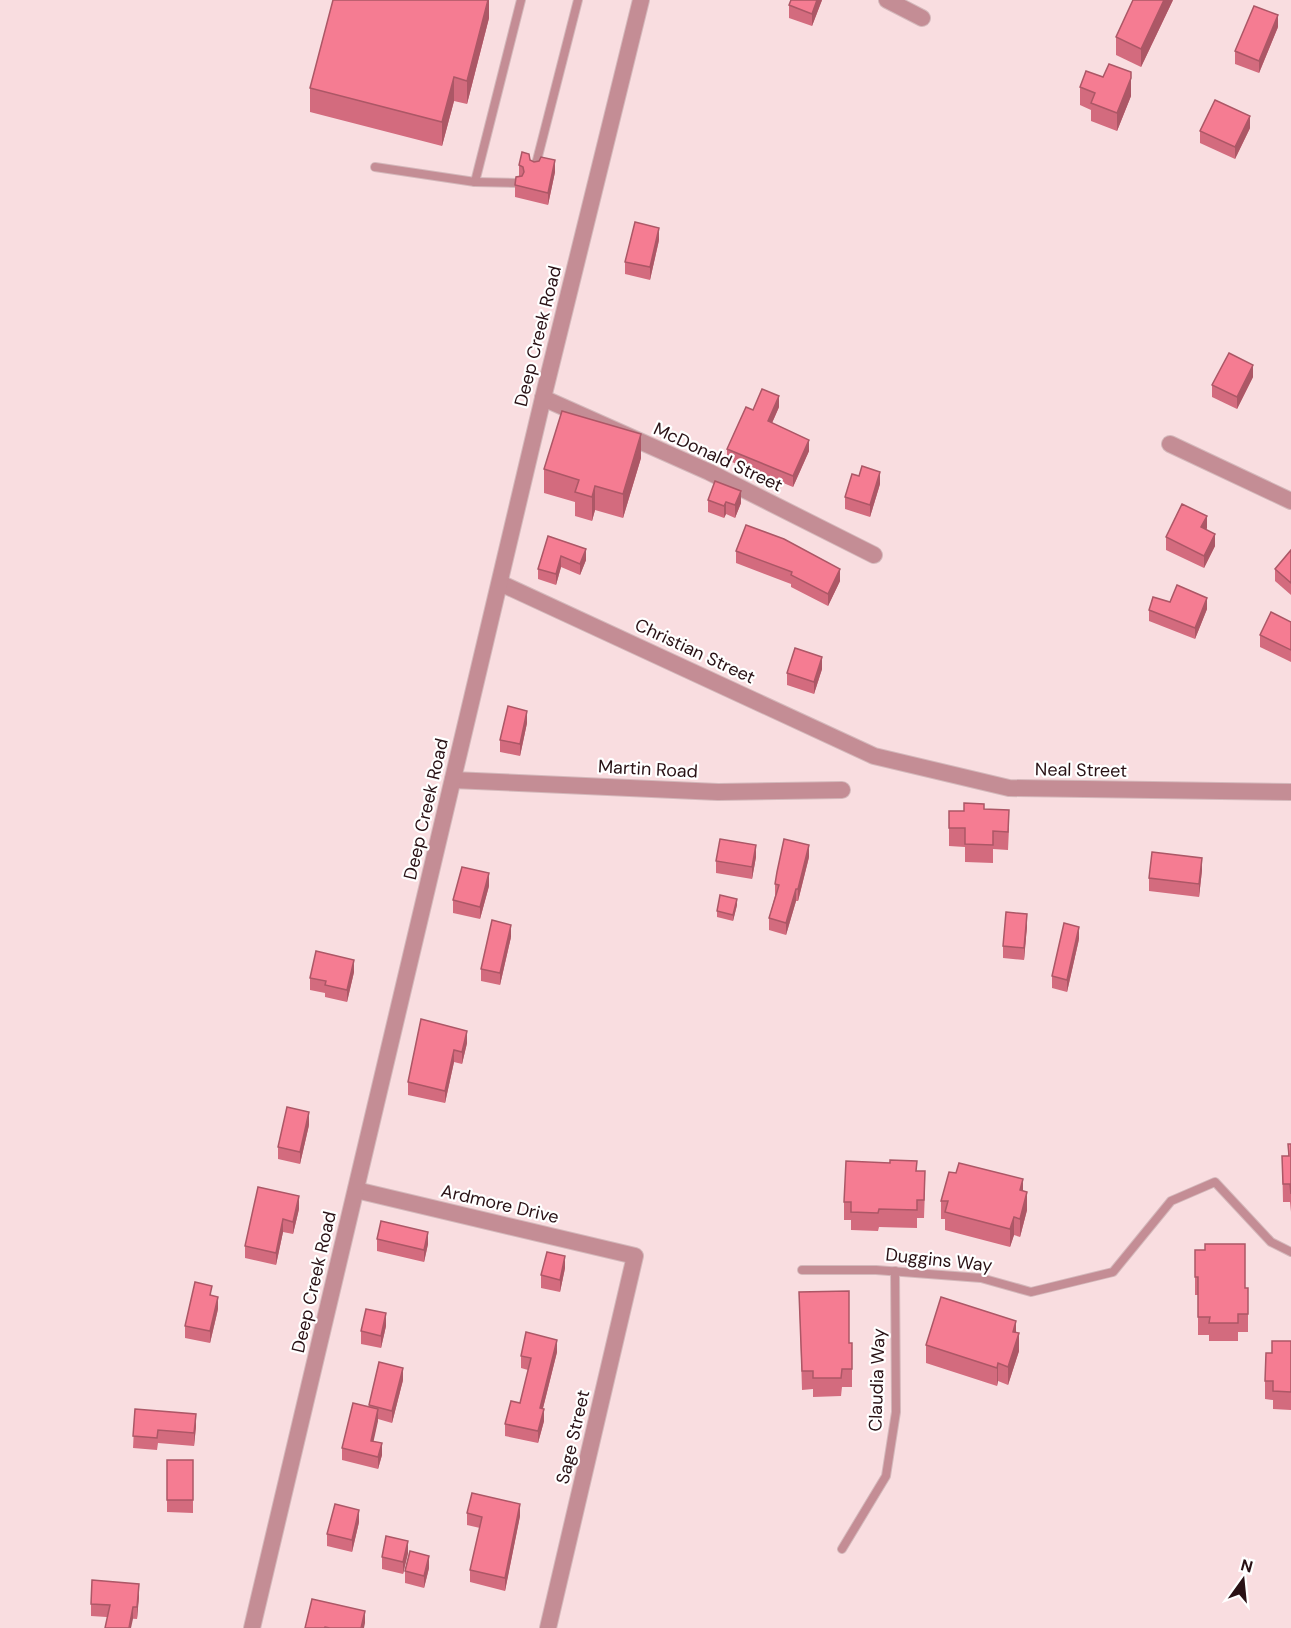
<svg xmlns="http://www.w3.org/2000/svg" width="1291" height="1628" font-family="'DM Sans',sans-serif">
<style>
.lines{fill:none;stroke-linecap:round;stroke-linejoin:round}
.service-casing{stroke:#d4b8bb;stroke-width:10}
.minor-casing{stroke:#d4b8bb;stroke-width:18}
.tertiary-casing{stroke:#d4b8bb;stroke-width:18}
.service{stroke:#c48d95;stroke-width:8}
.minor{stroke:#c48d95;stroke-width:16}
.tertiary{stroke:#c48d95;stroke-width:16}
.wall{fill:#d36b7e}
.shaded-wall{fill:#ac5766}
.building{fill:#f57c92;stroke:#ac5766;stroke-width:1.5}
.labels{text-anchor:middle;stroke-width:4.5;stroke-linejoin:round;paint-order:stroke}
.street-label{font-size:18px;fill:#291115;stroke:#fff}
</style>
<rect width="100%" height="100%" fill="#f9dde0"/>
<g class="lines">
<g class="service-casing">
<g id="service">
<polyline points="375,167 475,182 521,0"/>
<polyline points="535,168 578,0"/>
<polyline points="475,182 518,183"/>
<polyline points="802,1270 876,1270 981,1278 1031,1292 1113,1272 1171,1201 1215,1182 1271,1242 1291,1252"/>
<polyline points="842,1549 886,1476 896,1412 895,1271"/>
</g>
</g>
<g class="minor-casing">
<g id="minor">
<polyline points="887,0 922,18"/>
<polyline points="543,398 709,472 874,555"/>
<polyline points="1170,444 1291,501"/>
<polyline points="500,583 874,756 1009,788 1291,792"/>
<polyline points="453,780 718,792 842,790"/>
<polyline points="356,1190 635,1256 548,1628"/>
</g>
</g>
<g class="tertiary-casing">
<polyline id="tertiary" points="252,1628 543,398 641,0"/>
</g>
<use href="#service" class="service"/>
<use href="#minor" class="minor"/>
<use href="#tertiary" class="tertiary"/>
</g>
<g class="wall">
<polygon points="489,0 489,18 467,104 454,101 442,146 310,112 310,88"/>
<polygon points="822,0 812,26 789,18 789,5"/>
<polygon points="1173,0 1141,67 1116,55 1116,37"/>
<polygon points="1278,27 1259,73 1235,64 1235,51"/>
<polygon points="1080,87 1131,96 1117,131 1091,121 1091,110 1080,105"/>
<polygon points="1250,128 1235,159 1200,143 1200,131"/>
<polygon points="530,160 534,162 539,161 555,172 548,205 515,197 515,185 519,177 519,165"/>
<polygon points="659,240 650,280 625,274 625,262"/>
<polygon points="1253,377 1237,409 1212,397 1212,385"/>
<polygon points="779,407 772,423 809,451 793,487 727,460 727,449 753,410"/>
<polygon points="641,458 623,518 595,510 592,521 575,516 575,502 544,493 544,469"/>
<polygon points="880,484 870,517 845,509 845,497"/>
<polygon points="708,500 741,503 735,518 726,514 724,518 708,512"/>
<polygon points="1207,528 1206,530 1215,546 1204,568 1166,550 1166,537"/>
<polygon points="548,536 586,560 580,575 561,567 556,585 538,579 538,569"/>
<polygon points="736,551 840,581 828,606 791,587 791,584 736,563"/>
<polygon points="1291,551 1291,595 1275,581 1275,569"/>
<polygon points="1170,602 1207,609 1195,639 1149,621 1149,610"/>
<polygon points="1291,622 1291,662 1260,647 1260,635"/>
<polygon points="822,669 814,694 787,685 787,673"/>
<polygon points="527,723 520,756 500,752 500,740"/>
<polygon points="984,809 1009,828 1008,850 993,849 993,863 965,862 965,847 949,846 949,828 964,811"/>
<polygon points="756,857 752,879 716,873 716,861"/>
<polygon points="809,857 798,901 796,901 786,935 769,930 769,918 775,896 775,884"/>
<polygon points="1202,870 1199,897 1149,891 1149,878"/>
<polygon points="489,886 480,919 453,913 453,900"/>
<polygon points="737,905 733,921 717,917 717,911"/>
<polygon points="1027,926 1024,960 1003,958 1003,946"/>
<polygon points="511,937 500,985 481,981 481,969"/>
<polygon points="1079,939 1067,992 1052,988 1052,976"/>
<polygon points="354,972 347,1002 325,997 325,993 310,990 310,978"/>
<polygon points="421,1019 467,1043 462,1064 454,1062 445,1103 408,1095 408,1082"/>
<polygon points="309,1125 300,1164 278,1159 278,1147"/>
<polygon points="1291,1144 1291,1212 1290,1202 1283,1202 1282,1156 1288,1156"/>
<polygon points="917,1171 925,1189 924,1218 917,1218 917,1228 879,1227 878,1231 851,1230 851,1220 844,1220 844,1202"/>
<polygon points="1023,1191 1027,1210 1020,1237 1014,1235 1010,1247 945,1230 945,1219 941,1219 941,1201"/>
<polygon points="299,1209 293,1234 283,1232 276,1265 245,1258 245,1246"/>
<polygon points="377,1239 428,1244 424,1262 377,1251"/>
<polygon points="1195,1250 1245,1288 1248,1288 1248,1332 1238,1332 1238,1341 1209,1341 1209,1335 1198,1335 1198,1295 1195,1295"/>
<polygon points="565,1268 560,1292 541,1288 541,1275"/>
<polygon points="799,1292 849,1343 852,1343 852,1387 842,1387 841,1396 813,1397 813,1389 802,1390"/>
<polygon points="218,1309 210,1343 185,1338 185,1326"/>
<polygon points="386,1326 381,1348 361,1344 361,1331"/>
<polygon points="1016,1333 1019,1351 1008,1385 998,1381 997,1386 926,1363 926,1345"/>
<polygon points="1291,1341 1291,1410 1273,1409 1273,1400 1265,1399 1265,1381 1272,1353"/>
<polygon points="557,1352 543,1408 544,1421 538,1443 505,1436 505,1424 520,1403 528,1370 521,1368 521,1356"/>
<polygon points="403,1380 392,1423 378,1419 373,1441 382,1455 378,1469 342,1460 342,1448 369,1407 369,1405"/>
<polygon points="135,1409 196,1426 194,1446 158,1443 157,1450 133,1448"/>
<polygon points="167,1460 193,1460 193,1513 167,1512"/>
<polygon points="467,1513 520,1516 505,1591 470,1582 470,1570 480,1528 467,1525"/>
<polygon points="359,1522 352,1552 327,1546 327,1534"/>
<polygon points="408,1553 403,1574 382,1569 382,1557"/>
<polygon points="429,1568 424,1588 405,1583 405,1571"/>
<polygon points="139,1596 137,1619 91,1616 91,1604"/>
</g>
<g class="shaded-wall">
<polygon points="488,0 489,0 489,18 467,104 467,81"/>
<polygon points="817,0 822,0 812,26 812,14"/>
<polygon points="1164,0 1173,0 1141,67 1141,49"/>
<polygon points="1278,15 1278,27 1259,73 1259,61"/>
<polygon points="454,77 454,101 442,146 442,122"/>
<polygon points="1131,78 1131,96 1117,131 1117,113"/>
<polygon points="1250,116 1250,128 1235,159 1235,147"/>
<polygon points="555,160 555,172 548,205 548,193"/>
<polygon points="659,228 659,240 650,280 650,267"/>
<polygon points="1253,365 1253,377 1237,409 1237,397"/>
<polygon points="779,396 779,407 768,432 768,421"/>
<polygon points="641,434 641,458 623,518 623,494"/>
<polygon points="809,440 809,451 793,487 793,476"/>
<polygon points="880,472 880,484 870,517 870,505"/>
<polygon points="595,486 595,510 592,521 592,497"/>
<polygon points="741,491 741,503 735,518 735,505"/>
<polygon points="726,502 726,514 724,518 724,506"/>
<polygon points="1207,516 1207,528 1201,540 1201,527"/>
<polygon points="1215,534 1215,546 1204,568 1204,556"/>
<polygon points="586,549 586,560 580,575 580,564"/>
<polygon points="561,556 561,567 556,585 556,574"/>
<polygon points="840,569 840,581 828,606 828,594"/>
<polygon points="1207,598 1207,609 1195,639 1195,628"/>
<polygon points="822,657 822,669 814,694 814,682"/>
<polygon points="527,711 527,723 520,756 520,744"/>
<polygon points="756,845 756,857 752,879 752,867"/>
<polygon points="809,845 809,857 798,901 798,889"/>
<polygon points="1202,858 1202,870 1199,897 1199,884"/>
<polygon points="489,873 489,886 480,919 480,907"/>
<polygon points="796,889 796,901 786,935 786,923"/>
<polygon points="737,899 737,905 733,921 733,915"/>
<polygon points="1027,914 1027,926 1024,960 1024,948"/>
<polygon points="511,925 511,937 500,985 500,973"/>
<polygon points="1079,927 1079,939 1067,992 1067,980"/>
<polygon points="354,960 354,972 347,1002 347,990"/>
<polygon points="467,1031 467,1043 462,1064 462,1052"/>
<polygon points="454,1050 454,1062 445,1103 445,1091"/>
<polygon points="309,1112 309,1125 300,1164 300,1152"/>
<polygon points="1023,1179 1023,1198 1020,1190"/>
<polygon points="1027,1192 1027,1210 1020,1237 1020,1219"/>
<polygon points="299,1196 299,1209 293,1234 293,1222"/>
<polygon points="1014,1217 1014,1235 1010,1247 1010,1229"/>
<polygon points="283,1219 283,1232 276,1265 276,1253"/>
<polygon points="428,1232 428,1244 424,1262 424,1250"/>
<polygon points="565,1256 565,1268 560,1292 560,1280"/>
<polygon points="218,1297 218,1309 210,1343 210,1331"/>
<polygon points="386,1313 386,1326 381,1348 381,1336"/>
<polygon points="1016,1321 1016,1339 1013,1332"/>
<polygon points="1019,1333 1019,1351 1008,1385 1008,1367"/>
<polygon points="557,1340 557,1352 540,1420 540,1408"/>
<polygon points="998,1363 998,1381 997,1386 997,1368"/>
<polygon points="403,1368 403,1380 392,1423 392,1411"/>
<polygon points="378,1409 378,1421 371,1453 371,1441"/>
<polygon points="544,1409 544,1421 538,1443 538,1431"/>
<polygon points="196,1414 196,1426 194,1446 194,1433"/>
<polygon points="382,1443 382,1455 378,1469 378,1457"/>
<polygon points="520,1504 520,1516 505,1591 505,1578"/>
<polygon points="359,1510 359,1522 352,1552 352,1540"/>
<polygon points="408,1541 408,1553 403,1574 403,1562"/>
<polygon points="429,1556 429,1568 424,1588 424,1576"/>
<polygon points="139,1584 139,1596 137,1619 137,1607"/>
<polygon points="133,1607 133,1619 131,1628 129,1628"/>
<polygon points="365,1611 365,1623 364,1628 361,1628"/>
</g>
<g class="building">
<polygon points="333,0 488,0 467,81 454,77 442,122 310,88"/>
<polygon points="791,0 817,0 812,14 789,5"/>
<polygon points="1133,0 1164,0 1141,49 1116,37"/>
<polygon points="1254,6 1278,15 1259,61 1235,51"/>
<polygon points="1109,64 1131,72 1131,78 1117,113 1091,103 1095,93 1080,87 1086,71 1103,77"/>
<polygon points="1215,100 1250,116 1235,147 1200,131"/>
<polygon points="522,152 529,154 530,160 534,162 539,161 541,157 555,160 548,193 515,185 516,177 522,176 524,172 523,167 519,165"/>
<polygon points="635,222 659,228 650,267 625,262"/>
<polygon points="1229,353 1253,365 1237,397 1212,385"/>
<polygon points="762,389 779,396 768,421 809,440 793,476 727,449 746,407 753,410"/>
<polygon points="562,411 641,434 623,494 595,486 592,497 575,492 579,480 544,469"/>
<polygon points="862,466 880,472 870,505 845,497 852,474 859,476"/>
<polygon points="715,481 741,491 735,505 726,502 724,506 708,500"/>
<polygon points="1182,504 1207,516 1201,527 1215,534 1204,556 1166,537"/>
<polygon points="746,525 784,539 840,569 828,594 791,575 792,572 736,551"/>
<polygon points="548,536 586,549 580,564 561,556 556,574 538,569"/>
<polygon points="1291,550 1291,583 1275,569"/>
<polygon points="1177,585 1207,598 1195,628 1149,610 1153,597 1170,602"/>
<polygon points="1271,612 1291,622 1291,650 1260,635"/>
<polygon points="795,648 822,657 814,682 787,673"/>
<polygon points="508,706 527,711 520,744 500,740"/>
<polygon points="964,803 984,804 984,809 1009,810 1008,832 993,831 993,845 965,844 965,828 949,828 949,811 964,811"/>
<polygon points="720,839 756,845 752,867 716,861"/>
<polygon points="784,839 809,845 798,889 796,889 786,923 769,918 779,885 775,884 777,872"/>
<polygon points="1152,852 1202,858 1199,884 1149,878"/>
<polygon points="462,867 489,873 480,907 453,900"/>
<polygon points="720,895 737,899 733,915 717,911"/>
<polygon points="1006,912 1027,914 1024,948 1003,946"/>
<polygon points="492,920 511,925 500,973 481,969"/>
<polygon points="1064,923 1079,927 1067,980 1052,976"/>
<polygon points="316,951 354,960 347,990 325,985 326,981 310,978"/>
<polygon points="421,1019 467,1031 462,1052 454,1050 445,1091 408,1082"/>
<polygon points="287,1107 309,1112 300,1152 278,1147"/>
<polygon points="1288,1144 1291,1144 1291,1194 1290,1184 1283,1184 1282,1156 1289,1156"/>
<polygon points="890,1160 917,1161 916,1171 925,1171 924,1200 917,1200 917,1210 879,1209 878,1213 851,1212 851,1202 844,1202 846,1161 890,1163"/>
<polygon points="959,1163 1023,1179 1020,1190 1027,1192 1020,1219 1014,1217 1010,1229 945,1212 948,1201 941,1201 949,1172 956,1173"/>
<polygon points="258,1187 299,1196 293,1222 283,1219 276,1253 245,1246"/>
<polygon points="381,1221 428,1232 424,1250 377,1239"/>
<polygon points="1205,1244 1245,1244 1245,1288 1248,1288 1248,1314 1238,1314 1238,1323 1209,1323 1210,1317 1198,1317 1198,1277 1195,1277 1195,1250 1205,1250"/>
<polygon points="547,1252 565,1256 560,1280 541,1275"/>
<polygon points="195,1282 212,1286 210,1295 218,1297 210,1331 185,1326"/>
<polygon points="849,1291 849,1343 852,1343 852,1369 842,1369 841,1378 813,1378 813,1371 802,1371 799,1292"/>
<polygon points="941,1297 1016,1321 1013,1332 1019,1333 1008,1367 998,1363 997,1368 926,1345"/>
<polygon points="366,1309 386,1313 381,1336 361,1331"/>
<polygon points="526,1332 557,1340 540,1408 544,1409 538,1431 505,1424 511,1401 520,1403 531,1358 521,1356"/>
<polygon points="1272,1341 1291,1341 1291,1392 1273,1391 1273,1381 1265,1381 1266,1353 1272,1353"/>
<polygon points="379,1362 403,1368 392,1411 369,1405"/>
<polygon points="353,1403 378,1409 371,1441 382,1443 378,1457 342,1448"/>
<polygon points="135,1409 196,1414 194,1433 158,1430 157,1438 133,1436"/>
<rect x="167" y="1460" width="26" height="40"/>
<polygon points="472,1493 520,1504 505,1578 470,1570 482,1517 467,1513"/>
<polygon points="335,1504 359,1510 352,1540 327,1534"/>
<polygon points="386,1536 408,1541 403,1562 382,1557"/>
<polygon points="410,1551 429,1556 424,1576 405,1571"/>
<polygon points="92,1580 139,1584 137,1607 133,1607 129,1628 105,1628 110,1605 91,1604"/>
<polygon points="312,1599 365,1611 361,1628 330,1628 325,1627 324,1628 305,1628"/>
</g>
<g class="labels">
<g class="street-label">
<text transform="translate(538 336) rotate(-76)" y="6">Deep Creek Road</text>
<text transform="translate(718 457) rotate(25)" y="6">McDonald Street</text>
<text transform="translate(695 651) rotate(25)" y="6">Christian Street</text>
<text transform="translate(648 769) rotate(3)" y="6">Martin Road</text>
<text transform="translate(1081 770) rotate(1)" y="6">Neal Street</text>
<text transform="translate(426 809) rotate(-77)" y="6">Deep Creek Road</text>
<text transform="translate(500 1204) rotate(13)" y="6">Ardmore Drive</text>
<text transform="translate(939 1260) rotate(6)" y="6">Duggins Way</text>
<text transform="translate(314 1282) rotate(-77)" y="6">Deep Creek Road</text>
<text transform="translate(877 1380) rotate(-88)" y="6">Claudia Way</text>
<text transform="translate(573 1437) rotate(-77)" y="6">Sage Street</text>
</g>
</g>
<g transform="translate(1243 1580) rotate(15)" stroke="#ffffff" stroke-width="4.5" paint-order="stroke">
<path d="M0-4.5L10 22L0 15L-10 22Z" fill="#291115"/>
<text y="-9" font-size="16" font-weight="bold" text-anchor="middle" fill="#291115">N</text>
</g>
</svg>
